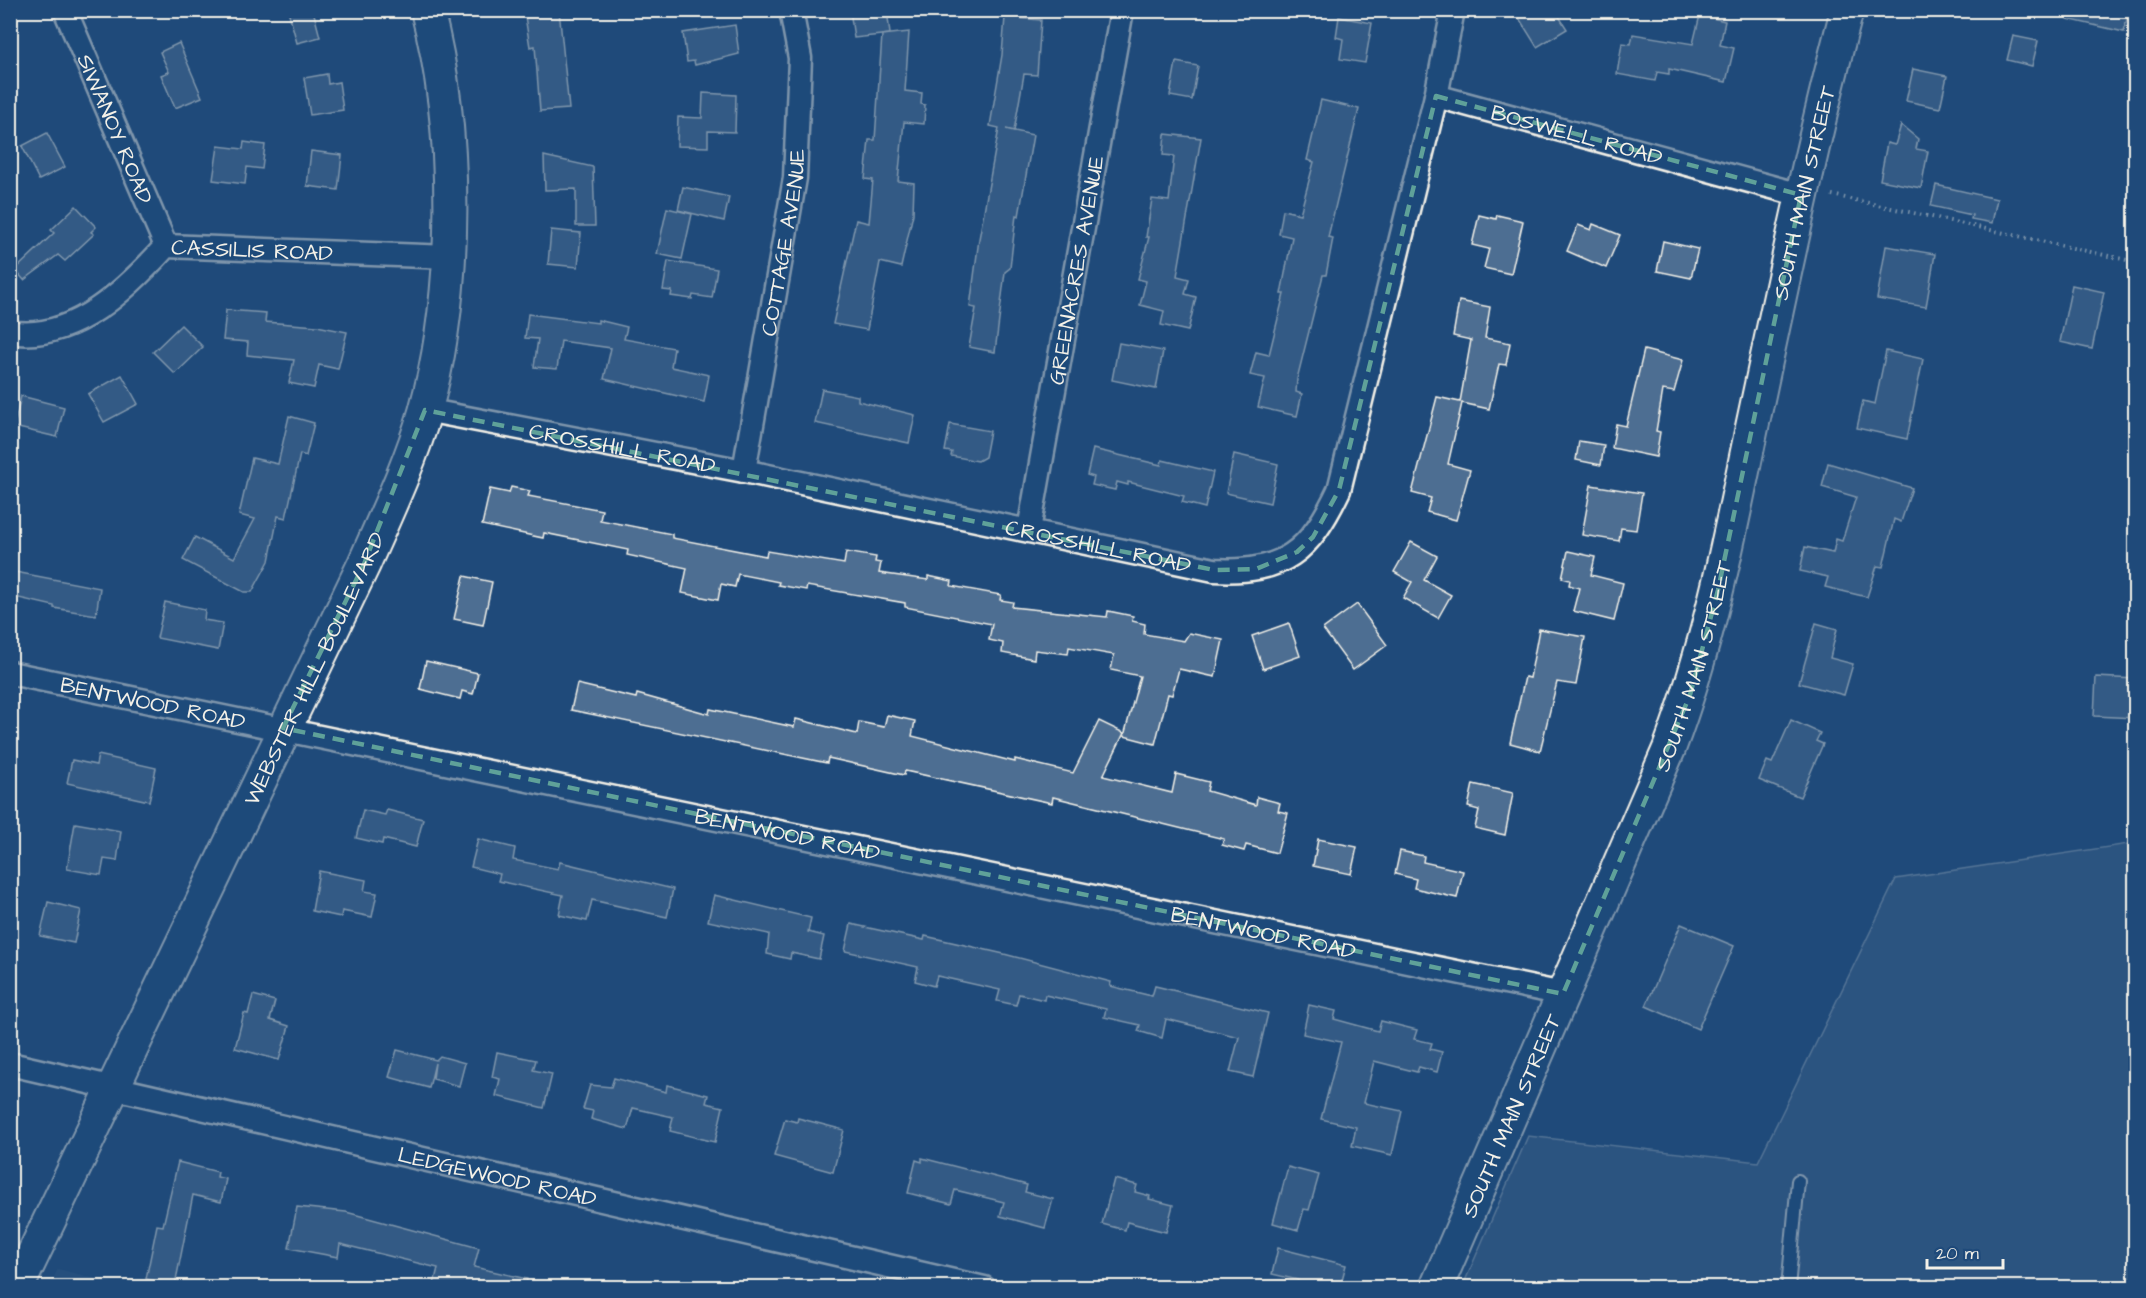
<svg xmlns="http://www.w3.org/2000/svg" width="2146" height="1298" font-family="'Architects Daughter',sans-serif">
<style>
.built{fill:#2d5581}
.green{fill:#3a5f88;stroke:#97a8b8;stroke-width:1.5}
.building{fill:#4d6e92;stroke:#f4f1e8;stroke-width:1.5}
.lines{fill:none;stroke-linecap:round;stroke-linejoin:round}
.lane-casing{stroke:#f4f1e8;stroke-width:16}
.street-casing{stroke:#f4f1e8;stroke-width:27}
.secondary-casing{stroke:#f4f1e8;stroke-width:36}
.path{stroke:#f4f1e8;stroke-width:4;stroke-dasharray:1.5 4.5;stroke-linecap:butt}
.lane{stroke:#1f4a7a;stroke-width:12}
.street{stroke:#1f4a7a;stroke-width:22}
.secondary{stroke:#1f4a7a;stroke-width:32}
.marked{fill:none;stroke:#5fa199;stroke-width:4.5;stroke-dasharray:12 8;stroke-linejoin:round}
.labels{text-anchor:middle;stroke-width:5;stroke-linejoin:round;paint-order:stroke}
.street-label{font-size:22px;fill:#f4f1e8;stroke:#1f4a7a}
</style>
<rect width="100%" height="100%" fill="#1f4a7a"/>
<filter id="ink" filterUnits="userSpaceOnUse"><feTurbulence type="fractalNoise" baseFrequency=".0167" numOctaves="2"/><feDisplacementMap in="SourceGraphic" scale="12" xChannelSelector="R" yChannelSelector="G"/><feConvolveMatrix kernelMatrix="1 2 1 2 8 2 1 2 1" color-interpolation-filters="sRGB"/></filter>
<g filter="url(#ink)">
<polygon class="built" points="58,1269 129,1287 49,1287"/>
<polygon class="green" points="2135,843 2135,1287 1462,1288 1528,1136 1758,1162 1896,879"/>
<g class="building">
<polygon points="288,10 313,10 320,37 297,43"/>
<polygon points="524,10 559,10 569,109 540,111 535,46 530,47"/>
<polygon points="850,10 887,10 890,34 854,38"/>
<polygon points="1514,10 1555,10 1567,29 1537,47"/>
<polygon points="2068,10 2129,10 2124,32 2067,19"/>
<polygon points="1700,15 1725,21 1720,45 1734,48 1726,82 1669,69 1669,74 1657,72 1655,81 1617,74 1622,43 1631,44 1633,34 1693,44"/>
<polygon points="1005,17 1041,20 1037,75 1024,74 1014,131 1006,129 1033,135 1019,216 1016,215 1010,268 1005,272 995,352 969,347 976,308 970,307 979,239 999,128 990,126 1002,55"/>
<polygon points="1339,17 1372,23 1365,63 1340,59 1343,39 1336,37"/>
<polygon points="735,25 739,54 695,65 694,61 687,62 683,33"/>
<polygon points="909,32 905,91 922,93 921,104 925,105 924,124 904,122 898,181 914,183 913,214 901,267 880,262 867,330 833,324 856,220 869,223 873,180 865,179 869,140 875,140 882,35"/>
<polygon points="2013,36 2038,41 2032,66 2007,60"/>
<polygon points="179,43 202,97 175,108 161,75 169,72 160,52"/>
<polygon points="1176,62 1198,66 1192,100 1170,96"/>
<polygon points="1913,69 1947,76 1940,108 1906,101"/>
<polygon points="327,74 328,84 339,82 343,110 310,115 304,78"/>
<polygon points="703,93 736,95 735,132 708,131 708,147 677,146 678,117 702,118"/>
<polygon points="1321,100 1359,109 1328,237 1333,238 1326,275 1323,275 1297,379 1296,392 1302,394 1297,416 1258,407 1265,378 1250,375 1256,352 1269,355 1284,294 1281,294 1292,237 1279,234 1283,210 1300,214 1314,162 1307,160"/>
<polygon points="1901,125 1918,139 1916,149 1928,151 1921,188 1880,180 1887,143 1895,145"/>
<polygon points="47,133 65,167 39,180 22,146"/>
<polygon points="1165,134 1201,138 1177,276 1189,279 1185,294 1196,297 1188,331 1161,325 1164,311 1140,305 1146,281 1138,279 1149,237 1146,237 1152,199 1169,201 1174,156 1163,155"/>
<polygon points="244,142 265,145 262,169 247,167 245,184 213,180 218,146 243,149"/>
<polygon points="311,151 342,155 338,190 307,186"/>
<polygon points="544,156 593,167 595,226 576,226 576,189 545,190"/>
<polygon points="1936,185 1997,199 1992,223 1971,219 1972,215 1931,206"/>
<polygon points="683,187 729,197 724,221 678,210"/>
<polygon points="76,206 96,227 91,232 94,234 65,261 58,255 24,280 15,270 54,233 51,230"/>
<polygon points="667,208 692,214 682,259 657,254"/>
<polygon points="1479,215 1496,219 1497,215 1523,221 1511,274 1484,268 1489,249 1472,245"/>
<polygon points="1593,224 1620,235 1606,268 1567,251 1578,225 1591,230"/>
<polygon points="551,230 581,233 578,267 548,264"/>
<polygon points="1663,241 1698,249 1691,278 1657,271"/>
<polygon points="1886,246 1935,254 1926,307 1877,299"/>
<polygon points="668,261 717,269 712,298 693,295 692,299 671,296 672,291 663,290"/>
<polygon points="2072,285 2104,292 2092,349 2060,342"/>
<polygon points="1459,301 1490,307 1485,338 1510,343 1506,365 1499,364 1489,409 1462,403 1448,464 1470,470 1456,520 1427,512 1431,498 1412,493 1437,397 1460,402 1471,340 1453,336"/>
<polygon points="226,310 266,313 265,322 317,326 347,332 338,369 319,365 314,388 289,383 294,360 247,355 248,342 223,340"/>
<polygon points="528,314 598,323 598,320 627,327 624,339 674,348 671,367 709,375 704,402 604,379 611,348 561,341 557,369 534,367 538,339 525,338"/>
<polygon points="181,325 203,347 175,374 153,352"/>
<polygon points="1119,343 1163,351 1156,389 1112,380"/>
<polygon points="1644,350 1683,360 1674,392 1663,390 1656,431 1660,432 1656,457 1612,448 1616,424 1626,426"/>
<polygon points="1886,351 1923,359 1907,439 1857,428 1863,401 1875,404"/>
<polygon points="122,375 138,404 104,422 88,394"/>
<polygon points="822,389 858,396 858,401 915,415 909,443 815,423"/>
<polygon points="21,396 64,407 57,437 14,427"/>
<polygon points="289,416 314,423 306,456 300,454 286,518 278,516 269,561 252,592 244,592 183,560 195,537 234,558 255,519 239,515 252,458 278,464"/>
<polygon points="950,424 990,431 985,457 978,461 951,456 952,452 945,451"/>
<polygon points="1579,441 1604,445 1601,465 1576,460"/>
<polygon points="1093,449 1161,465 1162,460 1213,472 1205,508 1182,502 1184,496 1128,482 1128,485 1117,482 1115,490 1092,485 1094,477 1087,475"/>
<polygon points="1234,454 1278,464 1270,503 1226,493"/>
<polygon points="1828,463 1912,488 1901,522 1894,519 1883,567 1877,566 1867,597 1825,587 1828,577 1800,571 1805,547 1833,553 1836,539 1842,541 1856,497 1822,487"/>
<polygon points="1591,485 1642,493 1636,530 1621,528 1619,541 1582,535"/>
<polygon points="511,487 530,491 528,496 602,510 600,520 672,534 672,538 766,556 767,551 844,564 846,552 876,557 875,562 881,563 879,573 928,580 928,576 952,581 951,586 1001,595 1000,600 1013,602 1012,607 1107,617 1108,611 1133,616 1132,621 1145,624 1144,634 1184,641 1189,633 1223,640 1215,677 1179,669 1172,695 1168,694 1155,744 1124,736 1140,676 1111,670 1114,655 1069,647 1068,654 1035,650 1034,659 1002,653 1003,643 989,640 992,624 905,607 905,603 807,586 806,590 778,585 779,582 738,574 735,587 721,584 718,600 682,593 687,568 627,555 628,550 544,533 543,538 482,525 490,489 509,493"/>
<polygon points="1411,542 1437,556 1424,580 1451,595 1438,618 1403,598 1412,582 1394,572"/>
<polygon points="1568,551 1595,557 1591,575 1623,583 1614,621 1573,611 1579,588 1569,585 1570,580 1562,578"/>
<polygon points="10,571 100,588 96,615 54,608 54,606 10,596"/>
<polygon points="464,576 492,582 483,625 454,619"/>
<polygon points="165,602 205,610 204,620 223,623 218,650 157,638"/>
<polygon points="1357,604 1387,645 1353,670 1323,629"/>
<polygon points="1289,623 1300,656 1263,669 1252,636"/>
<polygon points="1816,623 1837,629 1830,658 1853,664 1844,695 1799,683"/>
<polygon points="1539,629 1585,637 1576,685 1557,682 1540,751 1510,743 1525,677 1530,678"/>
<polygon points="426,661 478,673 473,694 462,691 460,699 420,689"/>
<polygon points="2096,677 2136,679 2136,718 2094,716"/>
<polygon points="577,684 636,698 637,694 709,714 710,709 794,727 796,719 857,734 859,722 884,727 887,715 915,721 912,736 1015,762 1015,759 1073,773 1099,721 1124,733 1103,776 1172,793 1176,774 1209,782 1207,791 1256,805 1257,797 1280,803 1278,811 1288,813 1277,853 1246,845 1244,851 1222,845 1224,839 1053,797 1052,803 905,771 904,775 828,758 827,763 571,710"/>
<polygon points="1791,720 1820,733 1816,741 1823,744 1800,797 1759,780 1767,761 1772,763"/>
<polygon points="98,755 156,768 149,801 67,783 72,760 96,765"/>
<polygon points="1473,784 1513,793 1505,835 1475,828 1479,810 1468,807"/>
<polygon points="363,810 385,815 387,810 423,819 416,847 383,839 382,844 356,838"/>
<polygon points="75,823 121,831 117,861 104,859 101,875 67,869"/>
<polygon points="478,839 515,848 513,860 558,869 560,862 673,889 667,917 592,900 587,921 559,915 563,895 498,881 500,874 471,867"/>
<polygon points="1318,839 1357,847 1351,874 1313,866"/>
<polygon points="1400,851 1424,856 1423,862 1463,871 1457,898 1414,888 1416,879 1395,874"/>
<polygon points="319,871 366,880 364,891 377,893 372,917 342,911 341,917 312,911"/>
<polygon points="714,895 811,918 808,932 824,936 819,959 791,953 790,959 767,954 769,934 708,921"/>
<polygon points="48,902 81,910 74,943 40,936"/>
<polygon points="851,924 924,940 925,936 1004,954 1111,982 1110,986 1152,996 1155,986 1268,1013 1253,1077 1230,1072 1239,1037 1166,1019 1162,1038 1138,1031 1140,1025 1104,1017 1106,1009 1045,995 1044,1000 1019,994 1016,1005 997,1001 1000,990 937,976 934,986 915,981 918,967 845,951"/>
<polygon points="1681,924 1734,946 1698,1029 1646,1006"/>
<polygon points="253,995 275,1001 270,1020 289,1026 279,1060 235,1048 244,1013 248,1014"/>
<polygon points="1309,1005 1336,1011 1334,1019 1378,1031 1381,1021 1417,1030 1414,1039 1432,1043 1430,1049 1442,1052 1437,1072 1419,1067 1417,1072 1374,1061 1364,1103 1402,1111 1392,1155 1352,1146 1356,1127 1321,1119 1341,1042 1303,1034"/>
<polygon points="397,1050 436,1060 440,1056 465,1063 459,1086 433,1079 435,1063 429,1088 389,1077"/>
<polygon points="497,1052 536,1060 533,1070 552,1074 544,1108 496,1096 500,1079 492,1077"/>
<polygon points="614,1078 666,1092 667,1085 708,1095 706,1103 723,1107 715,1142 670,1131 673,1117 633,1108 627,1129 591,1119 593,1111 583,1109 590,1085 611,1087"/>
<polygon points="798,1118 844,1130 833,1172 774,1156 785,1119 797,1122"/>
<polygon points="922,1158 1027,1185 1025,1192 1053,1199 1045,1228 1000,1216 1004,1202 955,1190 951,1204 908,1193 916,1160 922,1162"/>
<polygon points="178,1162 218,1172 217,1177 226,1179 221,1202 193,1195 175,1285 146,1279 157,1225 163,1226"/>
<polygon points="1288,1167 1319,1175 1309,1210 1304,1209 1298,1230 1273,1223"/>
<polygon points="1114,1179 1137,1185 1135,1192 1150,1196 1149,1199 1173,1205 1166,1232 1127,1222 1125,1230 1102,1224"/>
<polygon points="297,1207 346,1212 479,1248 474,1267 527,1279 526,1287 450,1287 434,1284 438,1268 340,1244 338,1257 289,1248"/>
<polygon points="1278,1248 1346,1265 1340,1287 1297,1287 1298,1280 1272,1274"/>
</g>
<g class="lines">
<g class="lane-casing">
<polyline id="lane" points="1788,1288 1798,1181"/>
</g>
<g class="street-casing">
<g id="street">
<path id="s1" d="M65 10 166 246"/>
<path id="s2" d="M1436 96 1801 195"/>
<path id="s3" d="M10 332C73 343 128 288 166 246L450 257"/>
<path id="s4" d="M425 410 744 471 1214 570C1284 574 1310 551 1339 490L1436 96 1453 10"/>
<path id="s5" d="M744 471 795 178 800 58 791 10"/>
<path id="s6" d="M1029 530 1122 10"/>
<path id="s7" d="M10 673 1563 994"/>
<path id="s8" d="M10 1064 984 1288"/>
</g>
</g>
<g class="secondary-casing">
<g id="secondary">
<path id="s9" d="M17 1288 364 564C386 514 410 464 425 412 458 293 459 130 427 10"/>
<path id="s10" d="M1436 1288 1669 749C1708 646 1729 540 1751 432 1781 291 1810 150 1847 10"/>
</g>
</g>
<polyline class="path" points="1832,195 2136,262"/>
<use href="#lane" class="lane"/>
<use href="#street" class="street"/>
<use href="#secondary" class="secondary"/>
</g>
</g>
<path d="M0 0H2146V1298H0ZM1436 96 1801 195 1718 590 1690 695 1563 994 283 728 364 564 425 410 1214 570 1256 569 1297 552 1313 537 1339 490Z" fill="#1f4a7a" fill-opacity=".55" fill-rule="evenodd"/>
<path class="marked" d="M1436 96 1801 195 1718 590 1690 695 1563 994 283 728 364 564 425 410 1214 570 1256 569 1297 552 1313 537 1339 490Z"/>
<g class="labels">
<g class="street-label">
<text dy="8" stroke="none"><textPath href="#s1" startOffset="129">SIWANOY ROAD</textPath></text>
<text dy="8" stroke="none"><textPath href="#s2" startOffset="146">BOSWELL ROAD</textPath></text>
<text dy="8" stroke="none"><textPath href="#s10" startOffset="1160">SOUTH MAIN STREET</textPath></text>
<text dy="8" stroke="none"><textPath href="#s5" startOffset="232">COTTAGE AVENUE</textPath></text>
<text dy="8" stroke="none"><textPath href="#s3" startOffset="272">CASSILIS ROAD</textPath></text>
<text dy="8" stroke="none"><textPath href="#s6" startOffset="264">GREENACRES AVENUE</textPath></text>
<text dy="8" stroke="none"><textPath href="#s4" startOffset="201">CROSSHILL ROAD</textPath></text>
<text dy="8" stroke="none"><textPath href="#s4" startOffset="687">CROSSHILL ROAD</textPath></text>
<text dy="8" stroke="none"><textPath href="#s10" startOffset="674">SOUTH MAIN STREET</textPath></text>
<text dy="8" stroke="none"><textPath href="#s9" startOffset="687">WEBSTER HILL BOULEVARD</textPath></text>
<text dy="8" stroke="none"><textPath href="#s7" startOffset="146">BENTWOOD ROAD</textPath></text>
<text dy="8" stroke="none"><textPath href="#s7" startOffset="794">BENTWOOD ROAD</textPath></text>
<text dy="8" stroke="none"><textPath href="#s7" startOffset="1280">BENTWOOD ROAD</textPath></text>
<text dy="8" stroke="none"><textPath href="#s10" startOffset="188">SOUTH MAIN STREET</textPath></text>
<text dy="8" stroke="none"><textPath href="#s8" startOffset="500">LEDGEWOOD ROAD</textPath></text>
</g>
</g>
<rect width="2146" height="1298" fill="none" stroke="#1f4a7a" stroke-width="36"/>
<rect x="18" y="18" width="2110" height="1262" fill="none" stroke="#f4f1e8" stroke-width="2" filter="url(#ink)"/>
<path d="M1927 1259v9h76v-9" fill="none" stroke="#f4f1e8" stroke-width="3"/>
<text x="1936" y="1259" font-size="18" fill="#f4f1e8" stroke="#1f4a7a" stroke-width="4.5" paint-order="stroke">20 m</text>
</svg>
